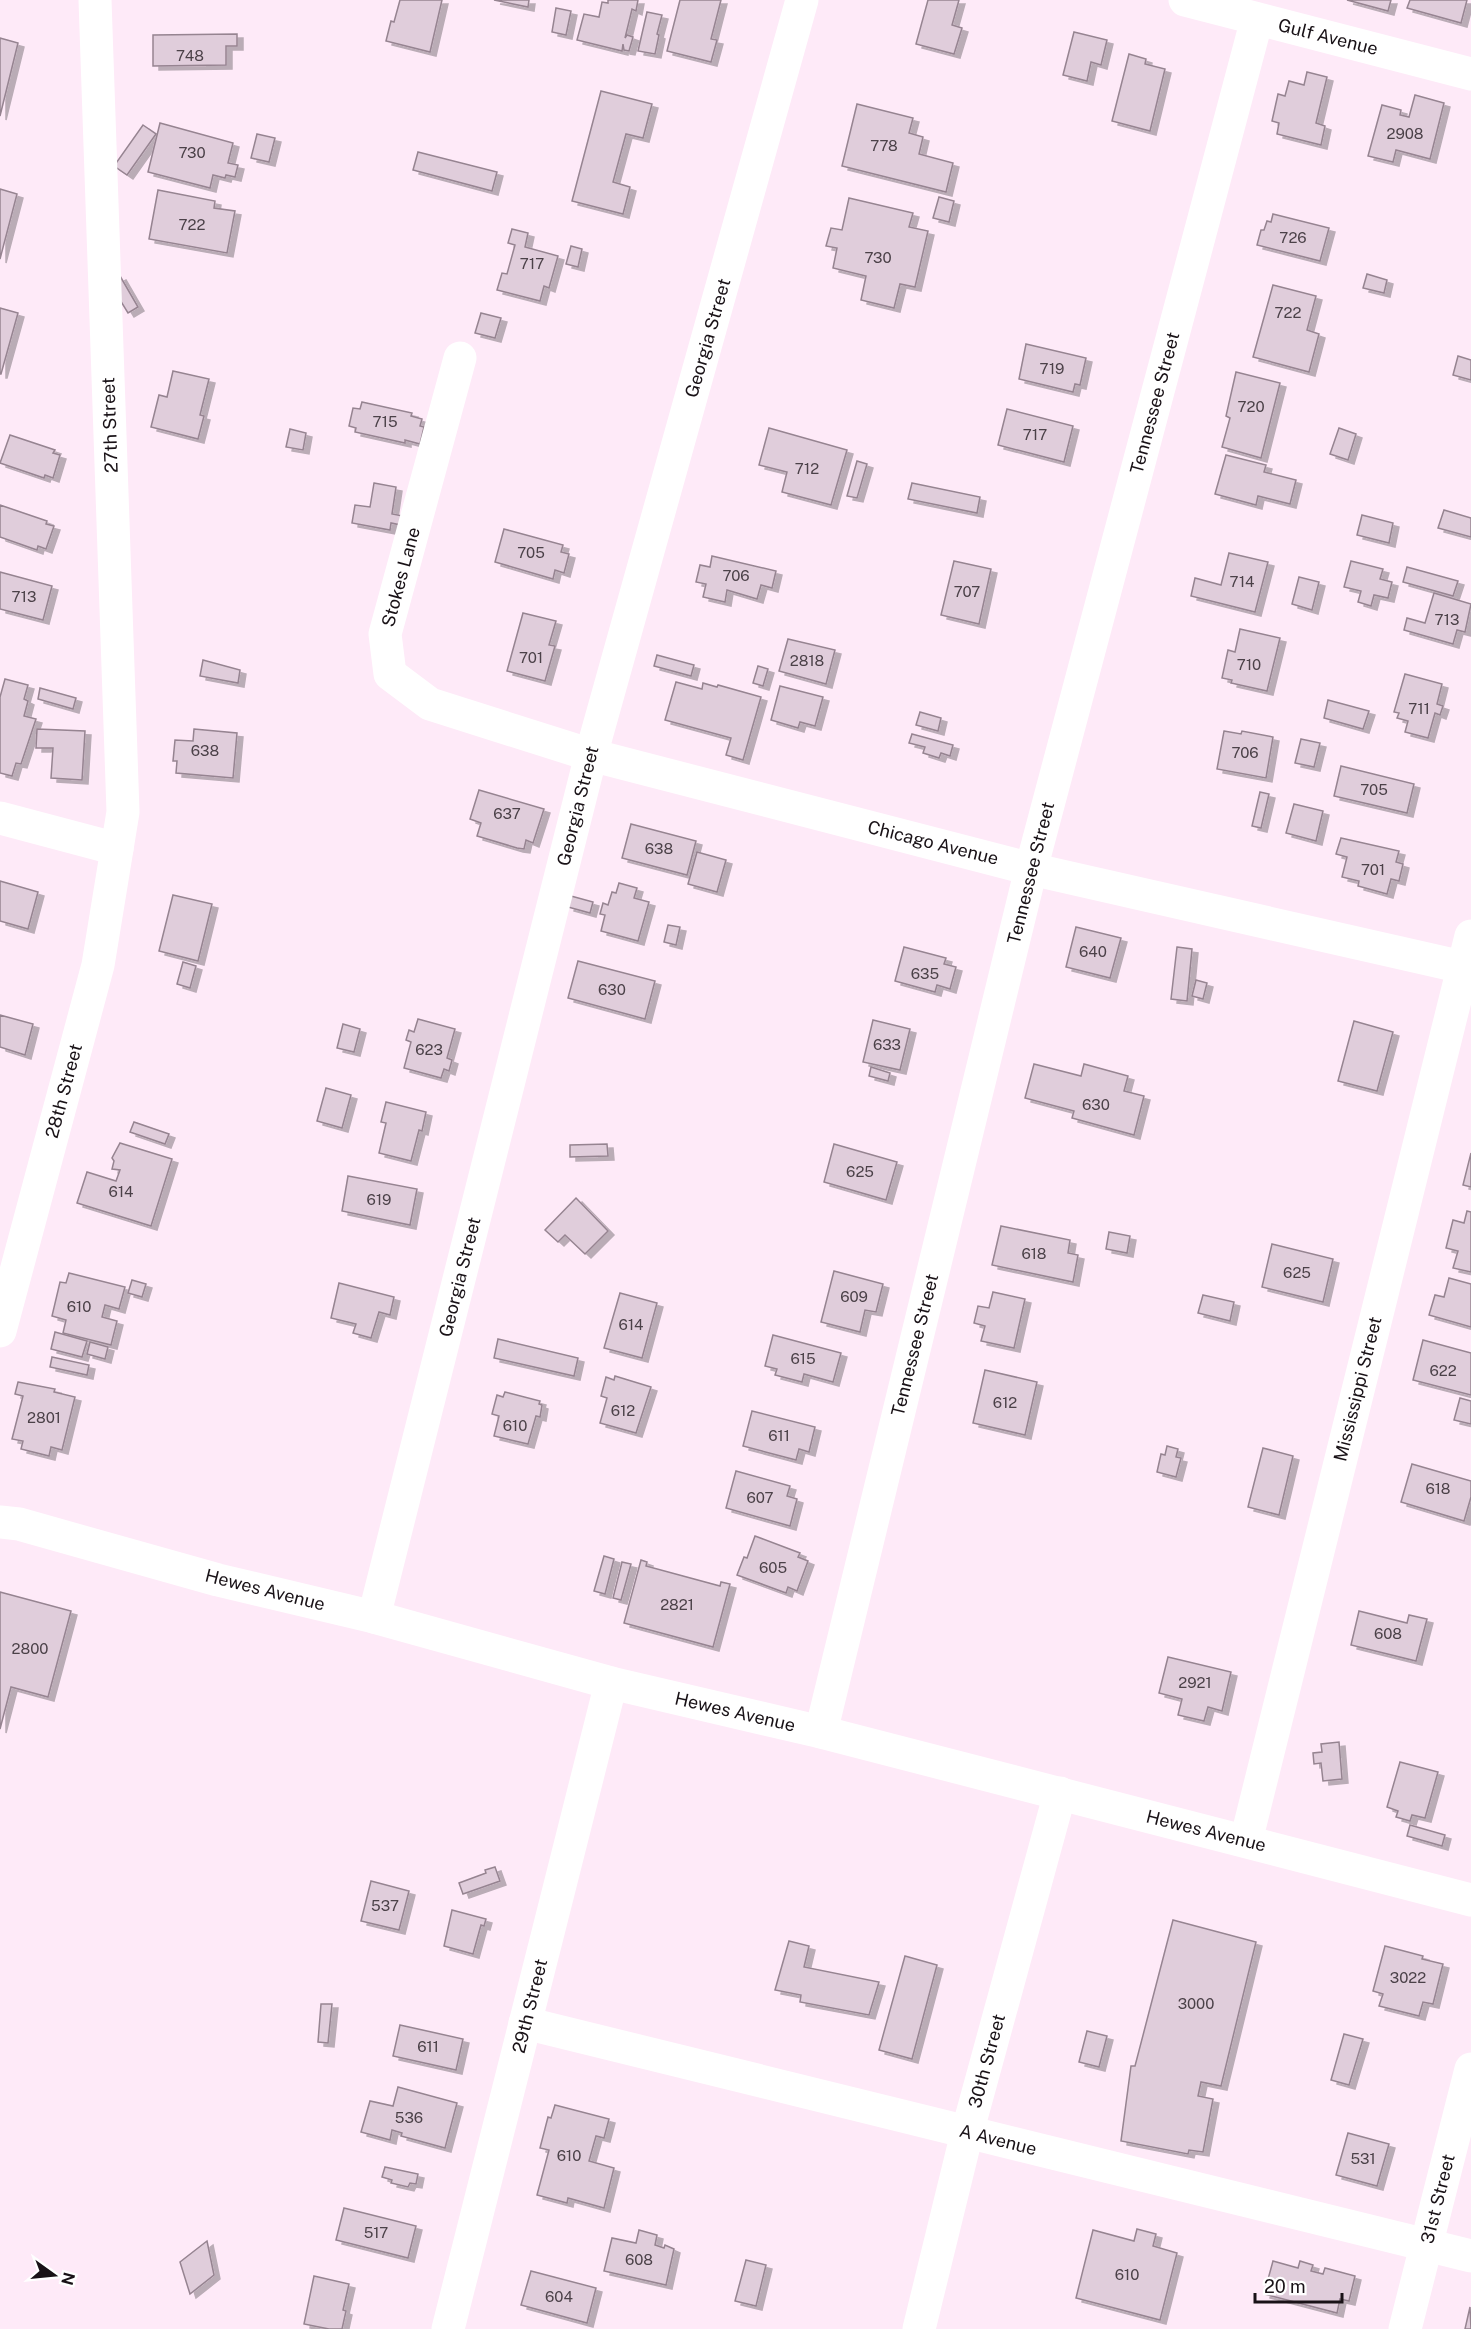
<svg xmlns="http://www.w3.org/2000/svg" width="1471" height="2329" font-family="'Public Sans',sans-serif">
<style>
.building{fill:#e0cddb;stroke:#968491;stroke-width:1.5;filter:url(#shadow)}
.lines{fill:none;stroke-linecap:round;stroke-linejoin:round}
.minor{stroke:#fff;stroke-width:33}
.major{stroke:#fff;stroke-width:33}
.labels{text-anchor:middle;stroke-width:5;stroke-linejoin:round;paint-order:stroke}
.number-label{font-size:15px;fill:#4b4148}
.street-label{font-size:18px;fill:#191217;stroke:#fff}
</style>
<defs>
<filter id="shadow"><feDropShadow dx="6" dy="4" stdDeviation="0" flood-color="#0004"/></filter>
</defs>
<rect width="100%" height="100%" fill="#feeaf8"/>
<g class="building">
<polygon points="400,0 442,0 430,52 386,41 391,21 394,22"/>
<polygon points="494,0 529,0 528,7"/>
<polygon points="608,0 638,0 636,11 632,9 625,38 627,35 633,37 629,51 624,50 623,44 622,51 577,40 584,14 599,17 602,2 608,3"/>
<polygon points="680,0 721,0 711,39 717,40 711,62 667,51"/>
<polygon points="928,0 959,0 952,25 962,28 954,54 916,44"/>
<polygon points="1347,0 1391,0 1388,11"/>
<polygon points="1410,0 1467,0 1461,23 1407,8"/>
<polygon points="556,8 571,11 566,35 552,32"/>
<polygon points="647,12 662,15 657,34 659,35 655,54 638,51"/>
<polygon points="1074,32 1107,40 1101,65 1091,62 1087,81 1063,75"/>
<polygon points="237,34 237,46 226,46 226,65 153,66 153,35"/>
<polygon points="0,38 18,43 0,116"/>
<polygon points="1129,54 1146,59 1145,64 1165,69 1150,131 1112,121"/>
<polygon points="1307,72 1327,77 1316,123 1325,126 1321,145 1277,134 1279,123 1272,121 1278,94 1285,96 1289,81 1304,85"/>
<polygon points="601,91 652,104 643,138 626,134 613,182 630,187 623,214 572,201"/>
<polygon points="1415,95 1444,103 1430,159 1396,150 1393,162 1368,156 1382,105 1401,110 1400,115 1409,117"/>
<polygon points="857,104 913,118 909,133 923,137 919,154 953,163 946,192 842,166"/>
<polygon points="160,123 233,143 228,163 238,165 235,177 226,175 225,178 213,175 210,188 148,172"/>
<polygon points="143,125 156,134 127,175 114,166"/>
<polygon points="257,134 275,138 269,162 251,158"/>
<polygon points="418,152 497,172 492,191 413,170"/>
<polygon points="0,189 17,194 0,259"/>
<polygon points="158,190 215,201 214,208 235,211 227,253 149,239"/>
<polygon points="939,197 954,201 949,222 933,218"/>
<polygon points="849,198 913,213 909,227 928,231 915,287 900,284 894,308 861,300 866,276 833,268 837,248 826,246 831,228 842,230"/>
<polygon points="1273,214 1329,228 1320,261 1257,245 1261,230 1264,230 1267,221 1271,222"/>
<polygon points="512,229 528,233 525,247 558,256 549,288 544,286 540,301 497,290 502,273 507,274 515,245 508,243"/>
<polygon points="571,246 582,249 578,267 566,264"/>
<polygon points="1367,274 1387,280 1384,293 1363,288"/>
<polygon points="120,276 138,307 128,313 109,282"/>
<polygon points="1273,285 1316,296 1307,330 1319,334 1309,372 1253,357"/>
<polygon points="0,308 18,313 1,374 0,374"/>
<polygon points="481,313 501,318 495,338 475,333"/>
<polygon points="1026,344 1086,358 1080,385 1075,384 1073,392 1019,379"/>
<polygon points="1458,356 1471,360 1471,380 1453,375"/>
<polygon points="173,371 209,379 200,415 204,416 198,439 151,427 159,395 167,397"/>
<polygon points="1236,372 1280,383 1261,458 1222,447 1230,418 1226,416"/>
<polygon points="362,402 412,413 411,416 422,419 420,426 424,427 420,444 405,440 405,443 355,432 356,428 349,426 353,408 360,409"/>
<polygon points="1007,409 1073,426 1064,462 998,445"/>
<polygon points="769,428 847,450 831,505 782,492 787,472 759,465"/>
<polygon points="1339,428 1356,434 1348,460 1330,454"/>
<polygon points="290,429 306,433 303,450 286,447"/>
<polygon points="10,435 55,450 53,453 60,455 53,478 45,475 44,478 0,463"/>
<polygon points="1226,455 1266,465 1264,472 1296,480 1290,504 1258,496 1256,505 1215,494"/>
<polygon points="857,461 867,464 857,498 847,496"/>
<polygon points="374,483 396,487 392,514 403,516 401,525 391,523 390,530 352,523 355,505 370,507"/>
<polygon points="912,483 980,497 977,513 908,499"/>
<polygon points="0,505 47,521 46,524 54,526 46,549 38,546 37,550 0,537"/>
<polygon points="1444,510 1471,518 1471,537 1438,528"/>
<polygon points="1362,515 1393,523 1389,543 1357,535"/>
<polygon points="504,529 563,545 561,552 569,554 564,573 555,570 553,579 495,562"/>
<polygon points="1229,553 1268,562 1255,612 1191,596 1195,578 1221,585"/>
<polygon points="712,556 776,571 772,588 761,585 757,599 727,590 725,602 703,597 706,584 696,582 700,565 710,567"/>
<polygon points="954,561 991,569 979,624 941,615"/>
<polygon points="1351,561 1383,569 1380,579 1392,582 1388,598 1374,595 1371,606 1358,602 1361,591 1344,587"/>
<polygon points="1407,567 1458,581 1453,596 1403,582"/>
<polygon points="0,572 52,586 43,620 0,609"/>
<polygon points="1299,577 1319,582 1312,610 1292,604"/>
<polygon points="1434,593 1471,604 1465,632 1457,630 1453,644 1404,630 1407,618 1425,623"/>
<polygon points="523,613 556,621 549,645 555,646 545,681 507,671"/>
<polygon points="1240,629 1280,638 1267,691 1231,683 1232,680 1222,678 1228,650 1235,652"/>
<polygon points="788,639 835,650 826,684 779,671"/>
<polygon points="657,655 694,665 691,676 654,666"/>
<polygon points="203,660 240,670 238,683 200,676"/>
<polygon points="758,666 768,669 763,686 753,683"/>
<polygon points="1405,674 1442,684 1437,704 1443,706 1440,715 1435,713 1428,738 1405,732 1408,721 1397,718 1399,713 1394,712"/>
<polygon points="5,679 28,685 24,699 28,701 24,716 36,719 21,764 16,763 12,776 0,773 0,697"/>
<polygon points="676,682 702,689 703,683 717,687 718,685 761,697 743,760 726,755 731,738 665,720"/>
<polygon points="780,686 823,697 815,726 800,722 798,728 771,720"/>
<polygon points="40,688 76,698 73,709 38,699"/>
<polygon points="1328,700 1369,711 1363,729 1324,718"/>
<polygon points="920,712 941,718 938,731 916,725"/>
<polygon points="37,729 85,731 82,780 51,778 53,748 36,748"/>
<polygon points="194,729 237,733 233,778 176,773 177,761 173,761 175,740 193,741"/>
<polygon points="1224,731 1241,734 1242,731 1273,737 1266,778 1217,769"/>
<polygon points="912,734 953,745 950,756 941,753 939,758 923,753 925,747 909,743"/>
<polygon points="1301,739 1320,743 1314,767 1295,763"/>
<polygon points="1341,766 1414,784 1407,813 1334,796"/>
<polygon points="479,790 544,809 533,843 526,840 524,849 517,848 477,836 481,823 470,819"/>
<polygon points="1260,792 1269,794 1261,828 1252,826"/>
<polygon points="1294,804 1323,811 1316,841 1286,833"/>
<polygon points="631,824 696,841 687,875 622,858"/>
<polygon points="1341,838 1399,851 1396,862 1403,864 1399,881 1391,879 1387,894 1358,886 1359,881 1342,877 1347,857 1336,854"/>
<polygon points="697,852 726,860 717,892 688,884"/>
<polygon points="0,881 38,892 28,929 0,921"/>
<polygon points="619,883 637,888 634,898 649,902 638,941 601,931 605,915 600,914 603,903 608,905 612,892 616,893"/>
<polygon points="173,895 212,904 198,961 159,951"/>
<polygon points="571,896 593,902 590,913 568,907"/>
<polygon points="668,925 680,927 676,945 664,942"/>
<polygon points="1076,927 1121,938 1110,978 1066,967"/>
<polygon points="904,947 946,958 944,964 956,967 950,989 937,985 935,992 895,981"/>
<polygon points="1177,947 1192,949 1187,1001 1171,999"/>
<polygon points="578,961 655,981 645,1019 568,998"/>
<polygon points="183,962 196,966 190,988 177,984"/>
<polygon points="1196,980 1207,983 1203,999 1192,996"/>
<polygon points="0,1015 33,1024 25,1055 0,1047"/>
<polygon points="418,1019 455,1029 447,1058 452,1060 449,1071 444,1069 441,1078 404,1068 411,1042 406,1040 409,1030 414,1032"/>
<polygon points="873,1020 910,1029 900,1070 863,1062"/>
<polygon points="1354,1021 1393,1032 1377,1091 1338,1081"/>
<polygon points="343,1024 360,1029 354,1052 337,1048"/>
<polygon points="1034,1064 1081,1076 1084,1064 1128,1076 1124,1091 1144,1096 1134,1135 1072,1118 1074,1111 1025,1098"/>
<polygon points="871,1067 890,1073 888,1081 869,1076"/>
<polygon points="326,1088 351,1095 342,1128 317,1121"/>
<polygon points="386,1102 426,1112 422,1131 419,1130 411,1161 379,1153 386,1123 381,1122"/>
<polygon points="134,1122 169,1134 165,1144 130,1132"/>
<polygon points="120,1143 172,1159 151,1226 77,1203 87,1172 116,1181 120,1170 112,1169 114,1161 112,1158"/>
<polygon points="607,1144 608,1156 570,1157 570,1145"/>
<polygon points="834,1144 897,1162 886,1200 824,1182"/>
<polygon points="1471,1153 1471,1187 1463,1185"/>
<polygon points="348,1176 417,1189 410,1225 342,1211"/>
<polygon points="576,1198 608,1231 585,1254 565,1235 558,1242 545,1230"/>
<polygon points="1467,1211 1471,1212 1471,1272 1453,1268 1458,1251 1446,1248 1453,1220 1464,1223"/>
<polygon points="1001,1226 1070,1240 1068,1253 1078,1255 1073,1282 992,1265"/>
<polygon points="1109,1232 1130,1236 1127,1253 1106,1249"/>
<polygon points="1272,1244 1333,1259 1323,1302 1262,1287"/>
<polygon points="834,1271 883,1284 876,1312 865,1310 860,1332 821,1322"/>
<polygon points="69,1273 125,1287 119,1309 105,1305 102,1317 117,1321 111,1345 63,1333 66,1320 52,1316 60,1282 66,1283"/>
<polygon points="1449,1278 1471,1284 1471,1327 1429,1315 1435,1295 1444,1297"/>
<polygon points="132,1280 146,1284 142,1297 128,1293"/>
<polygon points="339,1283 394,1297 390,1315 379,1312 371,1338 353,1333 356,1324 331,1318"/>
<polygon points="993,1292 1025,1299 1014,1348 981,1341 985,1326 974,1323 978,1306 989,1308"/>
<polygon points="620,1293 657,1303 642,1358 604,1348"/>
<polygon points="1203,1295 1234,1302 1230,1321 1198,1313"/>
<polygon points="55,1332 87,1341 82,1357 51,1349"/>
<polygon points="773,1335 841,1353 833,1382 804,1374 802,1382 775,1375 777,1369 765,1366"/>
<polygon points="498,1339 578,1358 574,1376 494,1358"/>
<polygon points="1423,1340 1471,1353 1471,1395 1413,1380"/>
<polygon points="90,1342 108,1347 105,1359 87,1354"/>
<polygon points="52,1357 89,1365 87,1375 50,1367"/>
<polygon points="985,1370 1037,1382 1025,1435 973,1423"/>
<polygon points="615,1376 651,1387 636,1433 600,1423 607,1398 601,1396 606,1377 614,1380"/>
<polygon points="18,1382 55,1389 54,1392 75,1397 62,1450 51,1447 49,1456 21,1449 23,1441 12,1439 23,1396 15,1394"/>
<polygon points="505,1392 540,1401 539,1404 542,1405 540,1417 536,1416 528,1444 494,1436 499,1416 492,1414 497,1395 503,1397"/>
<polygon points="1460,1398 1471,1401 1471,1424 1454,1420"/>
<polygon points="752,1411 815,1427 809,1452 799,1449 796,1460 743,1446"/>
<polygon points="1167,1446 1178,1449 1176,1457 1181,1458 1176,1477 1157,1472 1161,1454 1165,1455"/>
<polygon points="1263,1448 1293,1456 1279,1515 1248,1507"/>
<polygon points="1412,1464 1471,1481 1471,1497 1464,1521 1401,1502"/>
<polygon points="736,1471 790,1486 787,1496 797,1499 790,1526 726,1508"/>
<polygon points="755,1536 800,1553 798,1557 808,1561 797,1591 788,1587 786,1593 737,1575 744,1557 747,1558"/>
<polygon points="604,1556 614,1559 605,1594 594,1591"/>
<polygon points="641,1560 647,1562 646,1566 720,1586 721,1582 730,1584 713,1647 624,1623"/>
<polygon points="622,1562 631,1564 621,1600 613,1598"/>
<polygon points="0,1592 71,1611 48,1697 11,1687 0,1729"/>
<polygon points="1359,1611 1407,1623 1409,1615 1427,1619 1416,1661 1351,1645"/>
<polygon points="1168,1657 1231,1672 1222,1711 1208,1707 1204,1721 1178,1715 1182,1699 1159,1693"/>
<polygon points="1339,1742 1342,1779 1323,1781 1321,1763 1314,1764 1313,1753 1322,1752 1321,1744"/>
<polygon points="1400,1762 1438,1772 1425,1818 1412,1815 1410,1821 1396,1817 1398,1811 1387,1807"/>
<polygon points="1410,1825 1445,1835 1442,1846 1407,1836"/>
<polygon points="495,1867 500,1881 463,1894 459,1883 486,1873 485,1870"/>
<polygon points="371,1881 409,1891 399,1930 361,1921"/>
<polygon points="452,1910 486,1919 484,1926 481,1925 473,1954 444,1946"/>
<polygon points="1173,1920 1256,1942 1221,2086 1201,2082 1198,2096 1213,2099 1203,2152 1189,2150 1188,2154 1121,2141 1131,2066 1135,2066"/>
<polygon points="789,1941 809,1946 804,1967 879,1982 869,2015 800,2002 801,1995 775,1990"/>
<polygon points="1385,1946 1423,1956 1422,1959 1443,1964 1433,2004 1423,2002 1419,2016 1379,2006 1383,1994 1373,1991"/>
<polygon points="905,1956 937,1965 912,2059 879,2050"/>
<polygon points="321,2004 332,2004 328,2043 318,2042"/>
<polygon points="400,2025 463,2039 456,2070 393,2056"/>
<polygon points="1087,2031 1107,2036 1099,2067 1079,2062"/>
<polygon points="1344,2034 1363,2039 1349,2085 1331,2080"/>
<polygon points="398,2087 457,2103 445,2148 401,2136 402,2133 392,2130 390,2140 361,2132 370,2101 393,2106"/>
<polygon points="555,2105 609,2119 604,2138 596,2136 589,2161 614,2168 604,2208 568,2198 567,2203 537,2195 549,2150 540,2148 548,2117 551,2118"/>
<polygon points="1348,2133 1389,2144 1377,2186 1336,2175"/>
<polygon points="385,2167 418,2174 416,2184 410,2183 408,2187 391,2183 392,2180 382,2177"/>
<polygon points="344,2208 416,2226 408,2258 336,2240"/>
<polygon points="1137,2229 1156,2234 1153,2246 1177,2253 1160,2320 1076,2298 1093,2230 1134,2241"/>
<polygon points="639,2230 657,2235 655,2245 664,2248 665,2245 674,2249 666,2285 604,2271 612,2238 636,2243"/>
<polygon points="207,2241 214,2275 190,2294 180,2262"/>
<polygon points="746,2260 766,2265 756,2306 735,2301"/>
<polygon points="1273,2261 1298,2268 1300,2261 1313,2265 1311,2271 1323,2274 1325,2268 1355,2276 1349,2301 1340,2299 1337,2313 1264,2294"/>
<polygon points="531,2271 596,2288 587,2323 521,2305"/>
<polygon points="314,2276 349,2284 343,2310 346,2311 342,2329 329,2329 304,2324"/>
<polygon points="1470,2307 1471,2329 1465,2329"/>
</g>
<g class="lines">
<g class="minor">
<polyline points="1185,0 1471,74"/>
<polyline points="460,358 385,634 390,674 430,704 591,755 1031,869 1471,969"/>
<polyline points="0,818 117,849"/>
<polyline points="0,1331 98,965 123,812 95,0"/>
<polyline points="374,1617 591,755 802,0"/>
<polyline points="821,1732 1031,869 1257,19"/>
<polyline points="1246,1841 1471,936"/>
<polyline points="525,2023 1471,2256"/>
<polyline points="448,2329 611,1683"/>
<polyline points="919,2329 967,2133 1060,1793"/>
<polyline points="1405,2329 1471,2069"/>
</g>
<polyline class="major" points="0,1522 19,1524 218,1580 374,1617 611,1683 821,1732 1471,1900"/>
</g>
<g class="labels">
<g class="number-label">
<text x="190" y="61">748</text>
<text x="1405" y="139">2908</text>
<text x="884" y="151">778</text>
<text x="192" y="158">730</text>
<text x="192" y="230">722</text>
<text x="1293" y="243">726</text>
<text x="878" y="263">730</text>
<text x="532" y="269">717</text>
<text x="1288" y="318">722</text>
<text x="1052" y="374">719</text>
<text x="1251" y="412">720</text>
<text x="385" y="427">715</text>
<text x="1035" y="440">717</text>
<text x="807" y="474">712</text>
<text x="531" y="558">705</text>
<text x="736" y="581">706</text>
<text x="1242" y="587">714</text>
<text x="967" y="597">707</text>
<text x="24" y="602">713</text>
<text x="1447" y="625">713</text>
<text x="531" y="663">701</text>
<text x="807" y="666">2818</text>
<text x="1249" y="670">710</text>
<text x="1419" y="714">711</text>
<text x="205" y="756">638</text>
<text x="1245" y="758">706</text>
<text x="1374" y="795">705</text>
<text x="507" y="819">637</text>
<text x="659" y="854">638</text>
<text x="1373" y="875">701</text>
<text x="1093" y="957">640</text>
<text x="925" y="979">635</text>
<text x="612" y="995">630</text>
<text x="887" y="1050">633</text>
<text x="429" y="1055">623</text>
<text x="1096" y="1110">630</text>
<text x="860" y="1177">625</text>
<text x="121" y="1197">614</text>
<text x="379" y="1205">619</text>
<text x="1034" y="1259">618</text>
<text x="1297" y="1278">625</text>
<text x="854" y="1302">609</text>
<text x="79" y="1312">610</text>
<text x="631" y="1330">614</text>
<text x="803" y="1364">615</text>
<text x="1443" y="1376">622</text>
<text x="1005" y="1408">612</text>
<text x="623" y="1416">612</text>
<text x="44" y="1423">2801</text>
<text x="515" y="1431">610</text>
<text x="779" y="1441">611</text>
<text x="1438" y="1494">618</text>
<text x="760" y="1503">607</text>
<text x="773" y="1573">605</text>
<text x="677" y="1610">2821</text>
<text x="1388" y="1639">608</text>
<text x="30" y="1654">2800</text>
<text x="1195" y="1688">2921</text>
<text x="385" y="1911">537</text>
<text x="1408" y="1983">3022</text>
<text x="1196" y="2009">3000</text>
<text x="428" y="2052">611</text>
<text x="409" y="2123">536</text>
<text x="569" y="2161">610</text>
<text x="1363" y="2164">531</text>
<text x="376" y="2238">517</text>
<text x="639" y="2265">608</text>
<text x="1127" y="2280">610</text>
<text x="559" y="2302">604</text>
</g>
<g class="street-label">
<text transform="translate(1328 37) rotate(14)" y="6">Gulf Avenue</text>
<text transform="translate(708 338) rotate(-74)" y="6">Georgia Street</text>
<text transform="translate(1155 403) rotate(-75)" y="6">Tennessee Street</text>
<text transform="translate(110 425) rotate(-92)" y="6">27th Street</text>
<text transform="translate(401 577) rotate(-75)" y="6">Stokes Lane</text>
<text transform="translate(578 806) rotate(-76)" y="6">Georgia Street</text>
<text transform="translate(933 843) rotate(14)" y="6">Chicago Avenue</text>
<text transform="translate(1031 873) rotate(-76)" y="6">Tennessee Street</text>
<text transform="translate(64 1091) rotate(-75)" y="6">28th Street</text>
<text transform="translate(460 1277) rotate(-76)" y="6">Georgia Street</text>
<text transform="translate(915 1345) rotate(-76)" y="6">Tennessee Street</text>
<text transform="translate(1358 1389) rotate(-76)" y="6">Mississippi Street</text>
<text transform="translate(265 1590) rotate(14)" y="6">Hewes Avenue</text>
<text transform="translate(735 1712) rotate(13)" y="6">Hewes Avenue</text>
<text transform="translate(1206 1831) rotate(14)" y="6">Hewes Avenue</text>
<text transform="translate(530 2006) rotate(-76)" y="6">29th Street</text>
<text transform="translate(987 2061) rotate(-75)" y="6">30th Street</text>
<text transform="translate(998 2140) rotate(14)" y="6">A Avenue</text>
<text transform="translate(1438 2199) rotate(-76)" y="6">31st Street</text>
</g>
</g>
<g transform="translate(54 2275) rotate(105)" stroke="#ffffff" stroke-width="4.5" paint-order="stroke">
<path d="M0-4.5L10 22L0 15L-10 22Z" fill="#191217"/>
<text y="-9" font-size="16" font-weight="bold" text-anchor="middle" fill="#191217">N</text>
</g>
<path d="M1255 2293v9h87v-9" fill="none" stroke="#191217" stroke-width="3"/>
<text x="1264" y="2293" font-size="18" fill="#191217" stroke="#ffffff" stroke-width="4.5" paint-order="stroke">20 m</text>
</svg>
